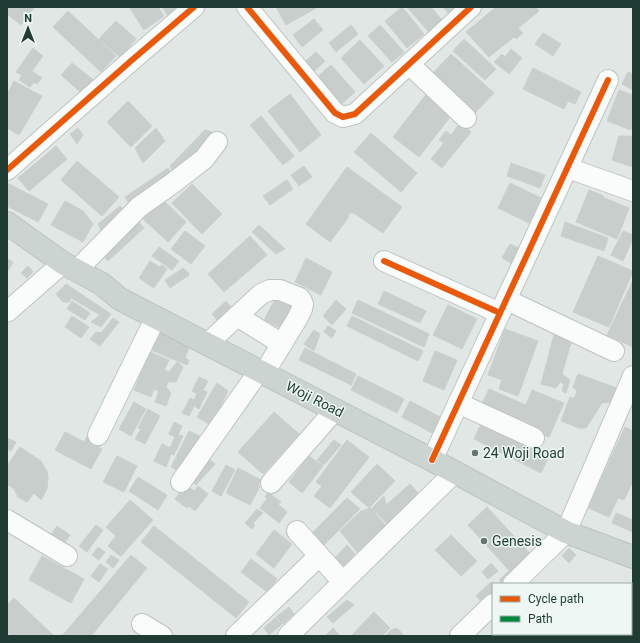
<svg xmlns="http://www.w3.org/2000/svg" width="640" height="643" font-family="Roboto,sans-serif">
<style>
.building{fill:#c8cecc;stroke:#cad0cd}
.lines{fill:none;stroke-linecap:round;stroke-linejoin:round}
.minor-casing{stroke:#bec4c1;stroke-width:22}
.major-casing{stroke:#bbc4c1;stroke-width:24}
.minor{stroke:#fafbfb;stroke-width:20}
.major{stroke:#ccd4d2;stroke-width:22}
.quiet{stroke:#00873e;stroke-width:5;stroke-dasharray:10 5;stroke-linecap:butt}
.cycleway-casing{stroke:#eef7f3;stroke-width:8}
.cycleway{stroke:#e8590c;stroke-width:6}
.poi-dot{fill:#637771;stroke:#eef7f3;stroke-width:1.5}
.labels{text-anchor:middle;stroke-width:3;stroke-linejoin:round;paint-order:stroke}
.street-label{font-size:14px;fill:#1f3b33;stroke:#eef7f3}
.poi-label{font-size:14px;fill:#1f3b33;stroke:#eef7f3;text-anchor:start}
</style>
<rect width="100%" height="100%" fill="#e1e7e4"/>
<g class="building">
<polygon points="7,7 35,7 21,25 7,14"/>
<polygon points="129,7 158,7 164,16 144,30"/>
<polygon points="162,7 181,7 168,16"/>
<polygon points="276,7 318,7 286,25"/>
<polygon points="402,7 424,34 407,48 385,21"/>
<polygon points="407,7 431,7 442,20 428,31"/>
<polygon points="443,7 457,7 449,14"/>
<polygon points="496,7 536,7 539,11 518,28 523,33 516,39 514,37 489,57 466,32"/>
<polygon points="68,11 116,56 101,72 53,27"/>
<polygon points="314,19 323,30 302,47 293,35"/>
<polygon points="116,21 136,39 127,49 130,52 123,60 99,39"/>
<polygon points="351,25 358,34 336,52 329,43"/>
<polygon points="380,25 404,52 392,62 368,36"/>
<polygon points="543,33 561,44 553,56 535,44"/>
<polygon points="464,39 496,69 485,80 453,51"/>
<polygon points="360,40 384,66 364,84 341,58"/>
<polygon points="33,48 43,56 32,71 42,78 37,84 34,82 30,87 19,80 22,75 16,72"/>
<polygon points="511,49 522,58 509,74 494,62 502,54 505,57"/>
<polygon points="316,52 325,61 311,74 301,65"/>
<polygon points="451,54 494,93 475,113 432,74"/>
<polygon points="72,63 96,82 84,95 61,75"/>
<polygon points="331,65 355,92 338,107 314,80"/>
<polygon points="533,68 581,92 575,104 568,101 564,109 523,89"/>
<polygon points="628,72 633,74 633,90 622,84"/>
<polygon points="14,81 42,96 19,135 7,128 7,94"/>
<polygon points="619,90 633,95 633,124 631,130 607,121"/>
<polygon points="428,92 454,112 419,157 393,137"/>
<polygon points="290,94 321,135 300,152 268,111"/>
<polygon points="128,101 152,126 131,147 107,122"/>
<polygon points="261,116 294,156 283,165 250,125"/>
<polygon points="460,123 471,132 442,168 431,159 444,143 439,140 446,131 451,135"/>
<polygon points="78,128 83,135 77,144 70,134"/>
<polygon points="156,128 165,141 143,163 135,148"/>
<polygon points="205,130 212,132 197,156 174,175 170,166"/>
<polygon points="371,133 417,173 401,192 354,152"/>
<polygon points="619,136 633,136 633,167 612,160"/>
<polygon points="56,146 67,159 29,191 18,178"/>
<polygon points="77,161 119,197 102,216 61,180"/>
<polygon points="511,163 545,175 540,188 507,176"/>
<polygon points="304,166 312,177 299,186 291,175"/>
<polygon points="347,167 402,207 383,233 354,213 349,213 348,218 330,242 306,224"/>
<polygon points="168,168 174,177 131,206 125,197"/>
<polygon points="287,180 293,189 270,205 263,196"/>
<polygon points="7,183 48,204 38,222 7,206"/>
<polygon points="510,183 541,198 529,223 498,208"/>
<polygon points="192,184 222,214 202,234 172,203"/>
<polygon points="589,190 602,195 604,198 629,208 617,239 576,222"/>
<polygon points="162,199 186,222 168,242 143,219"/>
<polygon points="65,201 83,211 93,224 83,242 51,225"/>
<polygon points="120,206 125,212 102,232 98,224"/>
<polygon points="137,220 144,228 108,261 101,253"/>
<polygon points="565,222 608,238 604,251 561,236"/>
<polygon points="259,225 285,249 276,254 252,232"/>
<polygon points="185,231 205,246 191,264 171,249"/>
<polygon points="623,231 633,235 633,239 623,261 611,255"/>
<polygon points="250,236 267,255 224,292 208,274"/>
<polygon points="510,244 521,249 513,264 502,258"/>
<polygon points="159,247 179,261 172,270 152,256"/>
<polygon points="598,256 633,271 609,327 573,312"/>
<polygon points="306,258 332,272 321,295 295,282"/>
<polygon points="7,259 13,262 7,272"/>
<polygon points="150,261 159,267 162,265 167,269 154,288 139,278"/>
<polygon points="28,266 33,272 27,278 21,273"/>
<polygon points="183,268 189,273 189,275 170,288 165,280"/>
<polygon points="633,280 633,347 607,335"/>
<polygon points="66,284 111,314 101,327 91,322 100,315 71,298 69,302 63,302 56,294"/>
<polygon points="384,291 426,311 420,323 378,304"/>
<polygon points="279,292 297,302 283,329 264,320"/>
<polygon points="336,300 346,309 332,325 323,316"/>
<polygon points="358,300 429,334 424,347 352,313"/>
<polygon points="72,301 90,313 85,320 67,309"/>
<polygon points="226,301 232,308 218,321 212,314"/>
<polygon points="448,305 477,319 462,349 433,335"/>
<polygon points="72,316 89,327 81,338 65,327"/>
<polygon points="352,316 423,351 418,361 347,326"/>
<polygon points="113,318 119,322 100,346 90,339 96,332 101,333"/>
<polygon points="328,326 336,331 332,338 324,332"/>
<polygon points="505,329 538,341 518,396 499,389 502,380 488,375"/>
<polygon points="314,330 320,334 314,351 304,344"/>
<polygon points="161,331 191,343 185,358 189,360 187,365 149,349 157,340"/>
<polygon points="555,331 573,336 562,374 570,380 566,393 562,391 564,384 560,382 556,388 541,384"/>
<polygon points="305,348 356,374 351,385 299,360"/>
<polygon points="435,351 457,360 444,390 423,381"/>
<polygon points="150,352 169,360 164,370 169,372 177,362 183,367 176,382 168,382 166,387 171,393 166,406 155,402 159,391 154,389 151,397 134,390"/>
<polygon points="578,374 617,388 612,402 602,403 586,428 579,428 561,421 570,397 574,399 577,391 573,387"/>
<polygon points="358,376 404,399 397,413 351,390"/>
<polygon points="199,377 208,381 203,390 207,392 199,409 194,406 189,416 182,413 190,398 194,400 197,394 192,391"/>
<polygon points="217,383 228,391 211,425 197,417"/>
<polygon points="489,389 526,405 532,390 564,403 549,437 480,408"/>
<polygon points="410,401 442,418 434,434 402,417"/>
<polygon points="134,402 146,409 131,436 119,429"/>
<polygon points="148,409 160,416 145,444 135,439 141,429 138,428"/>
<polygon points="274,412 299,434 263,474 238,452"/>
<polygon points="483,420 550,454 541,473 474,439"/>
<polygon points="174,422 182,426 178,435 183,436 174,455 171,454 166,467 154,461 162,444 170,448 175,437 169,434"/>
<polygon points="625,427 633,431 633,481 624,500 618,498 609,517 588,508"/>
<polygon points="189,431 203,438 184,474 171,467"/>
<polygon points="65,432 84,442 88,435 102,443 99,448 102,449 91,469 55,450"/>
<polygon points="7,438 16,442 11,451 7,449"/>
<polygon points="334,440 341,445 324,465 317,460"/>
<polygon points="347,440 369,457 330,508 314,496 322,486 316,482"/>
<polygon points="20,447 41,461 47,471 48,478 47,489 41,500 34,493 27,502 18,497 14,489 7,484 7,466"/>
<polygon points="117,456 137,466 124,492 103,482"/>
<polygon points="309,456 323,466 302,493 289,482"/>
<polygon points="207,457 215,464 196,485 188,478"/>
<polygon points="377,464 395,481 369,508 351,492"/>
<polygon points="226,465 235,470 221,496 212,491"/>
<polygon points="238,468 261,480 258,485 260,486 250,505 226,493"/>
<polygon points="138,477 167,495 158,510 129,491"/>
<polygon points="186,484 194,491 198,486 208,494 195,511 189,506 187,508 175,499"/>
<polygon points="410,484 420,495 388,525 372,508 384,496 386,505"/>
<polygon points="268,492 281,502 278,504 287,512 279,523 260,508 267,499 265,497"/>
<polygon points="347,498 360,509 323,546 310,535"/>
<polygon points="130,500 153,520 121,556 120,556 108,546 116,536 106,527"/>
<polygon points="487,507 534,558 514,576 468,525"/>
<polygon points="371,508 386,526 357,552 340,531 361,511"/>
<polygon points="257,509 263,513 253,523 255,525 252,529 245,523"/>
<polygon points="616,513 633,520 633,532 612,523"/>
<polygon points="96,525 103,530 87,552 79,546"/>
<polygon points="57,526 70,535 64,544 51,535"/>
<polygon points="154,526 249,602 236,618 141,542"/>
<polygon points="274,530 292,544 274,568 256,554"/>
<polygon points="451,535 477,561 461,576 435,550"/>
<polygon points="347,545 355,554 342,567 333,560"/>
<polygon points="98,547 105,552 99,560 92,555"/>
<polygon points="569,548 576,555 569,563 562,556"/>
<polygon points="111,555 119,560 113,568 106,562"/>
<polygon points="131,555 147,568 91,636 65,636 63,635"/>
<polygon points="42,556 84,579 71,603 29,580"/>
<polygon points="251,559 277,579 267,592 241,572"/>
<polygon points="491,563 498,571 488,579 482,572"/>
<polygon points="100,564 108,569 99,582 91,576"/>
<polygon points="509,571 514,578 507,584 503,584 499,580"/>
<polygon points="491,582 494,584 493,600 486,607 476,596"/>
<polygon points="14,598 54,636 11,636 7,632 7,605"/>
<polygon points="347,600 354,605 333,623 327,617"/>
<polygon points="289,607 294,614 283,624 276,617"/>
<polygon points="374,612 390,628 382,636 351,636"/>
<polygon points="275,618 282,624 269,635 264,628"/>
<polygon points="333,628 340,636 325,636"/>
<polygon points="397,628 402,633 402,636 385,636 391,630"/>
<rect x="531" y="634" width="43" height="2"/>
<polygon points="605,634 620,634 622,636 603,636"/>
</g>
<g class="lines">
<g class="minor-casing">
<g id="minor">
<polyline points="247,7 335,113 343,117 355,114 471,7"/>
<polyline points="409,64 466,118"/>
<polyline points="568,168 633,191"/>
<polyline points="7,170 132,60 194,7"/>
<polyline points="384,261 500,313 432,460"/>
<polyline points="77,270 139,207 173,183 204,159 217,142"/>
<polyline points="507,300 614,351"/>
<polyline points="7,312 63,263"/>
<polyline points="500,313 608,80"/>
<polyline points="237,316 282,344"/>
<polyline points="207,344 261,294 270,290 280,290 300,298 303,304 302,309 297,319 264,373"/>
<polyline points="458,403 534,438"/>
<polyline points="98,435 156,317"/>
<polyline points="181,482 259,371"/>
<polyline points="271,483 335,410"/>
<polyline points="7,520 67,556"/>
<polyline points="297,531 343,582"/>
<polyline points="513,584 566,532 633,376"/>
<polyline points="631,605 633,607"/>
<polyline points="142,624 162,636"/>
<polyline points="236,636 319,556"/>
<polyline points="288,636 455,472"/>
<polyline points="460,636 493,604"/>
</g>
</g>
<g class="major-casing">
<polyline id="major" points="7,223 63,263 102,284 120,299 432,460 566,532 633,557"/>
</g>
<use href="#minor" class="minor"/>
<use href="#major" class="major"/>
<polyline class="quiet" points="631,605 633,607"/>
<g class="cycleway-casing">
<g id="cycleway">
<polyline points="247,7 335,113 343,117 355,114 471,7"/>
<polyline points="7,170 132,60 194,7"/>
<polyline points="384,261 500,313 432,460"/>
<polyline points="500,313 608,80"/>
</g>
</g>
<use href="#cycleway" class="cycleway"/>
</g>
<g class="poi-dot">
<circle cx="475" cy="453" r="4"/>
<circle cx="484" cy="541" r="4"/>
</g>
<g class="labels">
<g class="street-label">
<text transform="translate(315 399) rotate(27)" y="5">Woji Road</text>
</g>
<g class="poi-label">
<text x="483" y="458">24 Woji Road</text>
<text x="492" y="546">Genesis</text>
</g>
</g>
<rect width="640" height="643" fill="none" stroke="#1f3b33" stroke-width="16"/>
<rect x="492" y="583" width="140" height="52" fill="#eef7f3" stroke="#9baca6"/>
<rect x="500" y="596" width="20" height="6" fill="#e8590c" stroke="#9baca6"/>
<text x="528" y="603" font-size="12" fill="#1f3b33">Cycle path</text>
<rect x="500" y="616" width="20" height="6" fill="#00873e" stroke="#9baca6"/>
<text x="528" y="623" font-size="12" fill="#1f3b33">Path</text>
<g transform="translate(28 28)" stroke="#eef7f3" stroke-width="3" paint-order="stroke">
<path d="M0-3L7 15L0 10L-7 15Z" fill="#1f3b33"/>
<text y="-6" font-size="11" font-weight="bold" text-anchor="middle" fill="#1f3b33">N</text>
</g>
</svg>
